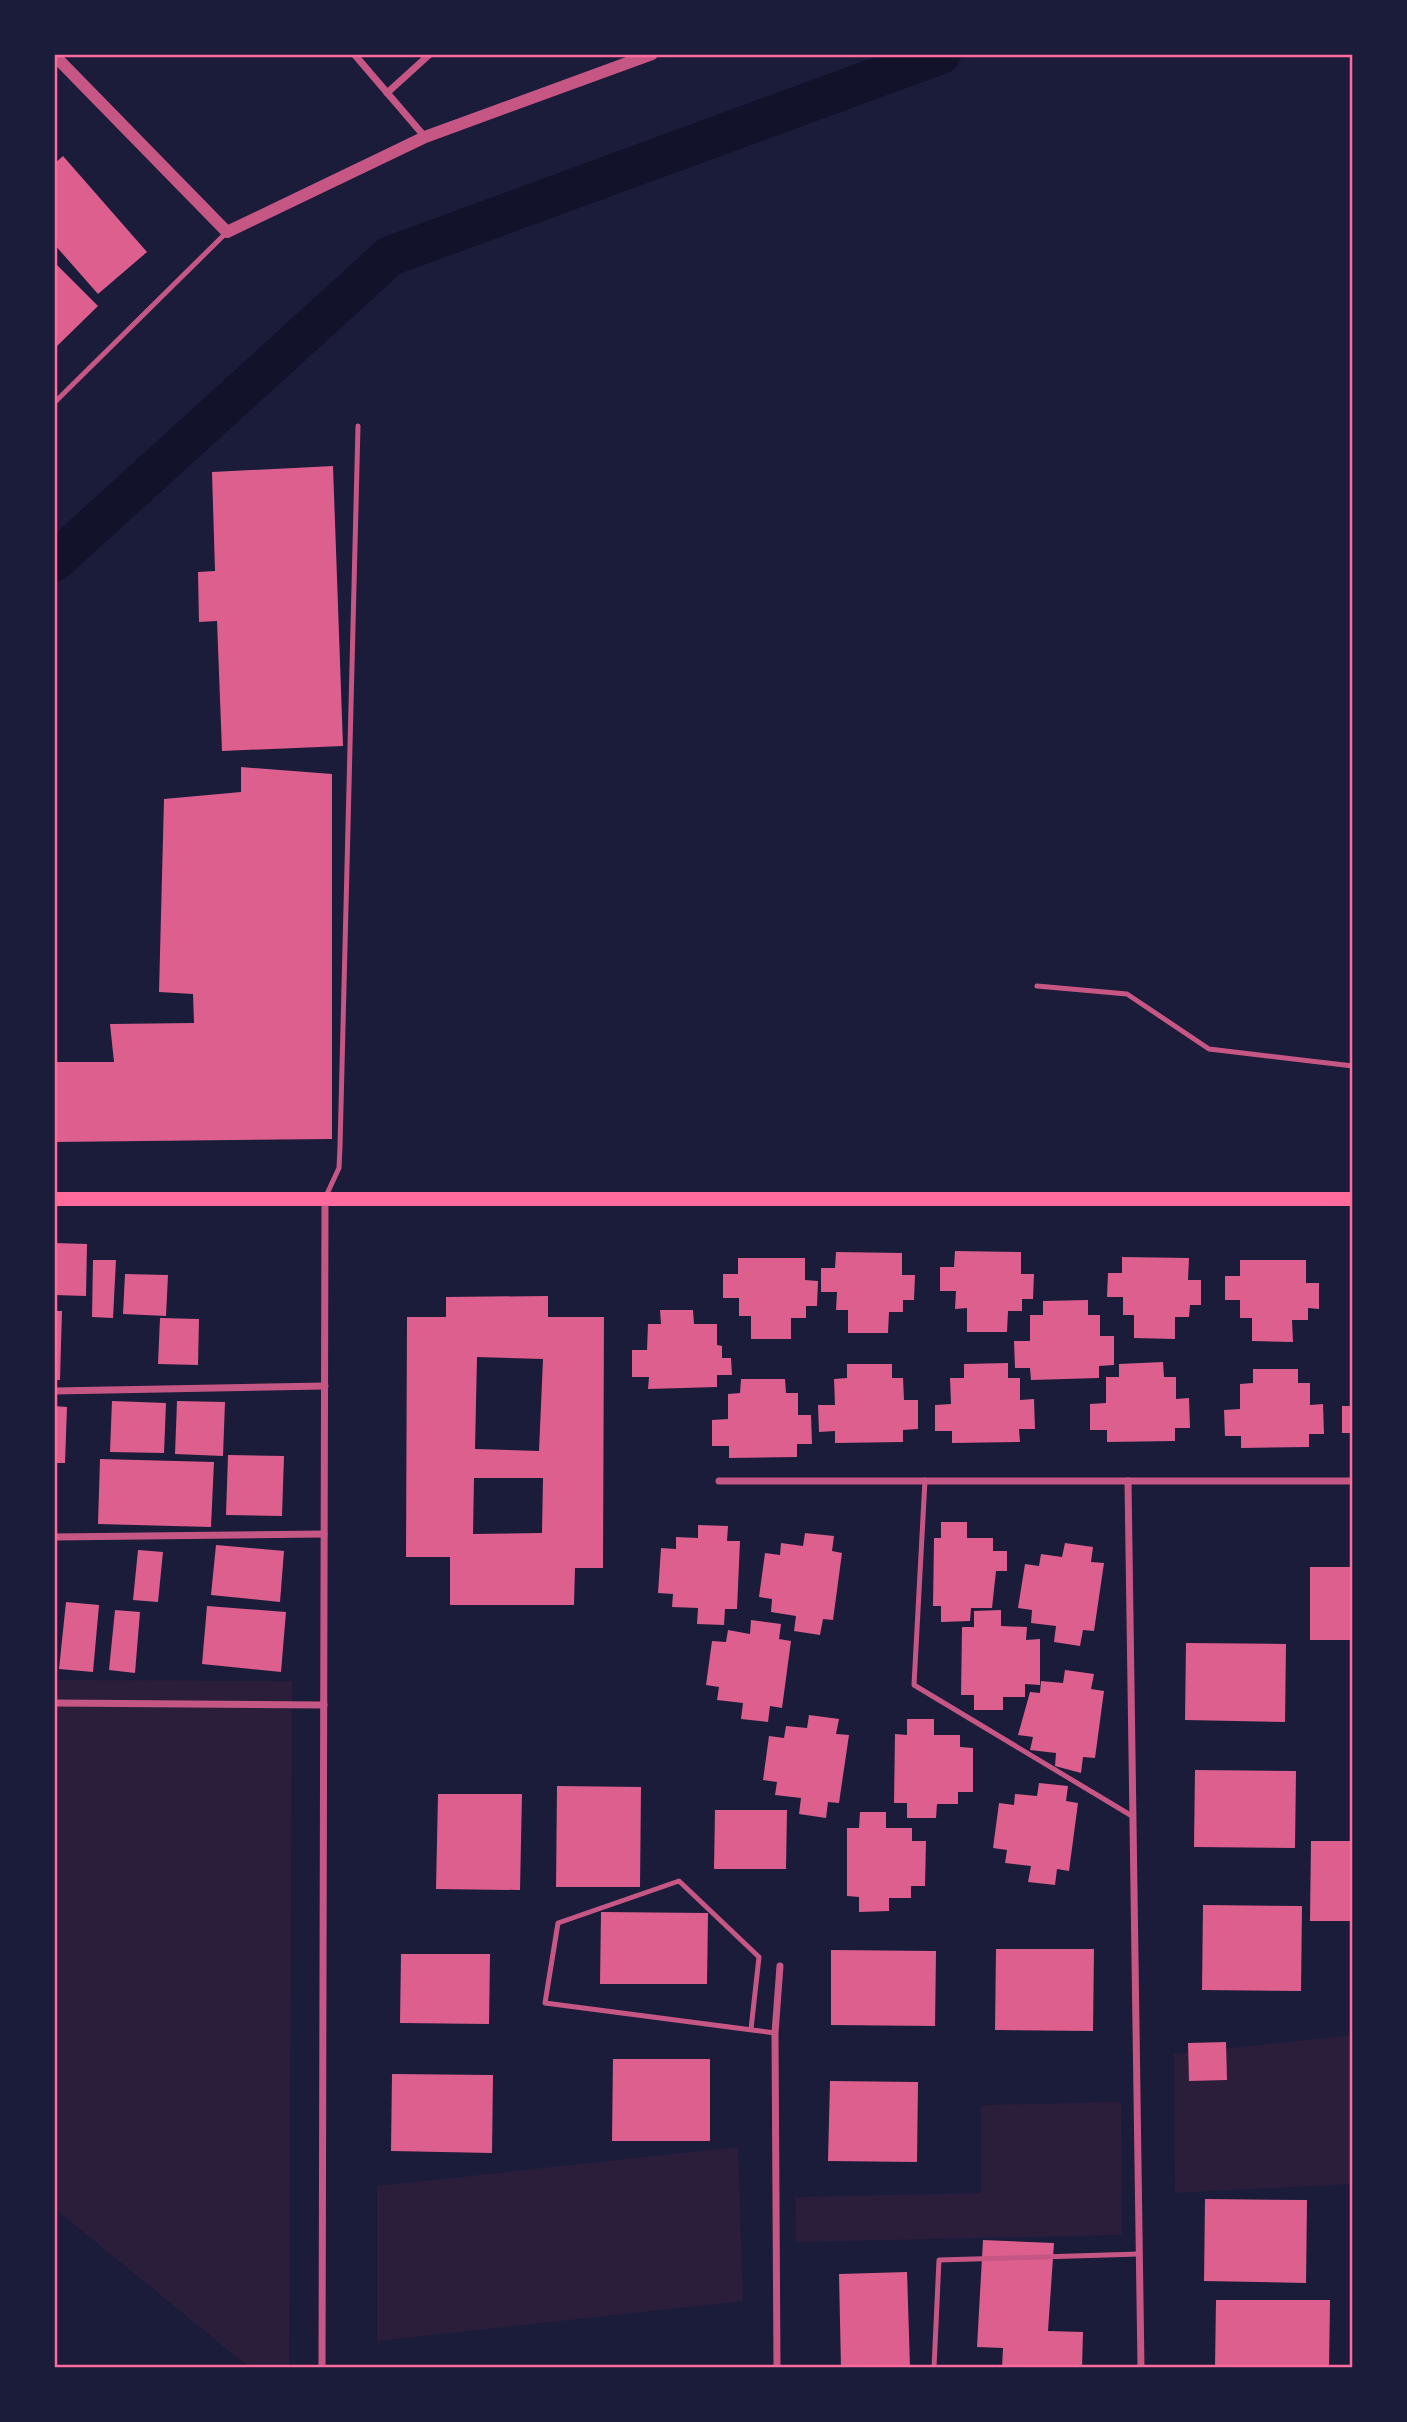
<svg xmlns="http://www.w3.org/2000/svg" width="1407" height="2422" font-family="'PT Sans Narrow',sans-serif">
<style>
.green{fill:#2a1e3b}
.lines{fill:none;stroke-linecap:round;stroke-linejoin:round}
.canal{stroke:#12122b;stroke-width:40}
.building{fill:#dd5f8e;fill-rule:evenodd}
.service{stroke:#c65784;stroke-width:5}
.minor{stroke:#c65784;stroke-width:7}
.tertiary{stroke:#c65784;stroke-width:12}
.secondary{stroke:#ff6b9d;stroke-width:14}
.neatline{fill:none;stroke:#ff6b9d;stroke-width:2.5}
</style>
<rect width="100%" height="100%" fill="#1b1b3a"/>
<g class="green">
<polygon points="54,1680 292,1681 289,2368 250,2368 54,2208"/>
<polygon points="1353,2035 1353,2184 1175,2193 1174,2054"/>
<polygon points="1121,2102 1122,2235 796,2242 795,2197 981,2193 981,2105"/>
<polygon points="738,2147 743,2301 377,2341 377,2186"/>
</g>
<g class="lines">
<polyline class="canal" points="54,562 390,256 941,54"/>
</g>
<g class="building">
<polygon points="63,156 147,252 98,294 54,244 54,164"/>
<polygon points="54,262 98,306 54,349"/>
<polygon points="333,466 343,746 222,751 217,621 199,622 198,572 215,571 212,472"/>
<polygon points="241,767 332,774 332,1139 54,1142 54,1062 114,1062 110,1024 194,1023 193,994 159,992 164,799 241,792"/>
<polygon points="54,1243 87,1244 86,1296 54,1295"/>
<polygon points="955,1251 1021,1252 1021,1274 1034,1274 1033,1299 1022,1299 1022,1311 1008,1311 1007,1332 967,1332 967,1308 955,1309 956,1291 940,1291 940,1267 954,1267"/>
<polygon points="836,1252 902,1253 902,1275 915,1275 914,1300 903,1300 903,1312 889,1312 888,1333 848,1333 848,1310 836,1310 837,1292 821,1292 821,1268 835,1268"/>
<polygon points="1122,1257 1189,1258 1188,1280 1201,1280 1201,1305 1190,1305 1189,1317 1175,1317 1175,1339 1134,1338 1134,1315 1123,1315 1123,1297 1107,1297 1108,1273 1122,1273"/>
<polygon points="738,1258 805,1258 805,1280 818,1281 817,1306 806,1306 806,1318 791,1318 791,1339 751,1339 751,1316 739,1316 739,1298 723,1298 723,1274 738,1274"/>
<polygon points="93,1260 116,1260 113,1318 92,1317"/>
<polygon points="1240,1260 1306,1260 1306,1283 1319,1283 1319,1309 1308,1308 1308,1320 1292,1320 1293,1342 1252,1341 1252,1318 1240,1318 1240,1300 1225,1300 1225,1276 1240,1276"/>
<polygon points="125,1274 168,1275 166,1316 123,1314"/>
<path d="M548 1296V1317H604L603 1568H575L574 1605H450V1557H406L407 1317H446V1297ZM477 1357 543 1359 539 1451 475 1449ZM474 1478H543L542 1533 473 1534Z"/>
<polygon points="1088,1300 1088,1315 1100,1315 1100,1336 1114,1336 1114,1365 1099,1366 1099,1378 1031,1380 1030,1368 1015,1368 1014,1341 1030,1341 1030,1315 1043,1315 1043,1301"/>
<polygon points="660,1310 693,1310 694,1324 717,1324 717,1345 722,1346 722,1358 731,1358 732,1375 717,1375 717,1387 648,1389 649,1377 632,1377 632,1350 647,1350 648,1324 661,1324"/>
<polygon points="54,1311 62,1311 60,1380 54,1380"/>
<polygon points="160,1318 199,1319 198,1365 158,1364"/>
<polygon points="1163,1362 1164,1377 1176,1377 1176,1399 1189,1398 1190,1428 1175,1428 1175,1441 1107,1442 1107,1430 1090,1430 1090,1404 1106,1403 1106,1377 1119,1377 1119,1364"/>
<polygon points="1008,1363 1008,1378 1020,1378 1020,1400 1034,1399 1035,1429 1019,1429 1020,1442 952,1443 952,1431 935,1431 935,1405 951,1404 950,1378 964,1378 964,1364"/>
<polygon points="847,1364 892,1364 892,1378 903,1378 904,1400 918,1400 918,1429 903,1430 903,1442 835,1443 835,1431 819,1432 818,1405 835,1405 834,1379 847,1378"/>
<polygon points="1253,1369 1298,1369 1298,1383 1310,1383 1310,1405 1323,1404 1324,1434 1309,1434 1309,1447 1241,1448 1241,1436 1225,1436 1224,1410 1240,1409 1240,1384 1253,1383"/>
<polygon points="741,1379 785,1379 786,1393 798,1393 798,1415 811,1415 812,1444 797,1444 797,1457 729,1458 729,1446 712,1446 712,1420 728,1419 728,1394 740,1393"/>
<polygon points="112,1401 166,1403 164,1453 110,1452"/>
<polygon points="177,1401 225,1402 223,1456 175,1454"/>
<polygon points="54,1406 67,1407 65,1463 54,1463"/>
<rect x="1342" y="1406" width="11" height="27"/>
<polygon points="228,1455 284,1456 282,1516 226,1515"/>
<polygon points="100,1459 214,1462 211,1527 98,1524"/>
<polygon points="941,1522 967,1522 967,1538 993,1538 993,1551 1007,1551 1007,1571 996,1571 992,1608 971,1608 970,1621 941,1622 941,1606 933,1606 934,1538 941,1538"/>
<polygon points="698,1525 728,1526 727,1541 740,1541 737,1609 725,1609 724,1625 697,1624 698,1608 672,1607 673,1594 658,1593 661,1548 676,1549 676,1537 698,1538"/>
<polygon points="805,1533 834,1536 832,1551 842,1553 833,1620 823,1619 820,1635 794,1631 796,1616 771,1612 772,1599 759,1597 765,1553 780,1555 781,1543 803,1546"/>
<polygon points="1065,1543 1093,1547 1091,1562 1104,1563 1094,1631 1083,1630 1080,1646 1054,1642 1056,1626 1031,1623 1032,1610 1018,1608 1025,1564 1039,1566 1041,1554 1062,1557"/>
<polygon points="216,1545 284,1551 280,1602 211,1595"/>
<polygon points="138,1550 163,1552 158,1602 133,1600"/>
<rect x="1310" y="1567" width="43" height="73"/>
<polygon points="66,1602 99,1605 93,1672 59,1669"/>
<polygon points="207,1606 286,1612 281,1672 202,1664"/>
<polygon points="115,1610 140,1612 135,1673 109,1670"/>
<polygon points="1001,1610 1001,1626 1027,1627 1026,1640 1040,1639 1040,1685 1025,1684 1025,1697 1003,1697 1003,1710 974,1710 974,1695 961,1695 962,1627 974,1627 974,1611"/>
<polygon points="751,1620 781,1624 779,1639 791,1641 782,1708 770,1706 768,1722 741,1719 743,1703 717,1700 719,1687 706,1685 712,1641 726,1642 728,1630 750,1634"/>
<polygon points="1186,1643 1286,1644 1285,1722 1185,1720"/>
<polygon points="1065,1670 1094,1674 1091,1689 1104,1691 1095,1758 1083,1757 1081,1773 1055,1766 1056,1753 1030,1750 1033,1737 1018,1735 1030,1692 1040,1693 1041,1681 1063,1683"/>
<polygon points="809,1715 839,1719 836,1734 849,1735 839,1803 828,1802 826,1818 799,1814 801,1798 775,1795 777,1782 763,1780 769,1736 784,1738 786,1726 807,1728"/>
<polygon points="907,1719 934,1719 934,1735 960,1735 960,1747 973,1748 973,1792 958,1792 958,1804 937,1804 936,1818 907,1818 907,1803 894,1803 895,1734 907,1735"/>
<polygon points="1195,1770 1296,1771 1295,1848 1194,1847"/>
<polygon points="1039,1783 1068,1786 1066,1801 1078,1803 1069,1871 1057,1869 1055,1885 1028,1882 1031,1866 1005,1863 1007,1850 993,1848 999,1803 1014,1805 1015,1794 1037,1796"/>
<polygon points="557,1786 641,1787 640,1887 556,1887"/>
<polygon points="438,1794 522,1794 520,1890 436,1889"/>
<polygon points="715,1810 787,1810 786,1869 714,1869"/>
<polygon points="860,1812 886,1812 886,1828 912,1828 912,1841 926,1841 925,1886 911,1886 911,1898 889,1898 889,1911 859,1912 859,1897 847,1896 847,1828 859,1828"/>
<polygon points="1311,1841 1353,1841 1353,1921 1310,1921"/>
<polygon points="1203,1905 1302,1906 1301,1991 1202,1990"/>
<polygon points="601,1912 708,1913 707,1984 600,1984"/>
<polygon points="996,1949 1094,1949 1093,2031 995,2030"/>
<polygon points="831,1950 936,1951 935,2026 831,2025"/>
<polygon points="401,1954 490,1954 489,2024 400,2023"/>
<polygon points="1226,2042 1227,2080 1189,2081 1188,2043"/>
<polygon points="613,2059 710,2059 710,2141 612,2141"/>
<polygon points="392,2074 493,2075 492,2153 391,2151"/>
<polygon points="830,2081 918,2082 917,2162 828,2161"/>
<polygon points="1205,2199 1307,2200 1306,2283 1204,2281"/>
<polygon points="983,2240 1054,2243 1048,2331 1083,2332 1082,2368 1002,2368 1003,2348 977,2347"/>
<polygon points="907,2272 910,2368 841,2368 839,2274"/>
<polygon points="1216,2300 1330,2300 1329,2368 1215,2368"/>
</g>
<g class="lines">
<g class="service">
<polyline points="54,403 226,233"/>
<polyline points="1037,986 1127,994 1209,1049 1353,1066"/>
<polyline points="326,1196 339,1168 340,1147 358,426"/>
<polyline points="925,1480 914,1685 1132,1816"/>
<polyline points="751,2029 759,1957 679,1881 558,1923 545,2003 775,2033"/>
<polyline points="934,2368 939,2260 1139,2254"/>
</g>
<g class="minor">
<polyline points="354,54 425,137"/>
<polyline points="387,93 430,54"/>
<polyline points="54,1391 325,1386"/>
<polyline points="719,1481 1353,1481"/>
<polyline points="1128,1481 1141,2368"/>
<polyline points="54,1537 324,1534"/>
<polyline points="54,1703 324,1705"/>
<polyline points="322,2368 325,1199"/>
<polyline points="777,2368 775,2033 780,1966"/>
</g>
<polyline class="tertiary" points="54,55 227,232 425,137 652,54"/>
<polyline class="secondary" points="54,1199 1353,1199"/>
</g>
<rect width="1407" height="2422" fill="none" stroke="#1b1b3a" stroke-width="112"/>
<rect x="56" y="56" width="1295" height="2310" class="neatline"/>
</svg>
